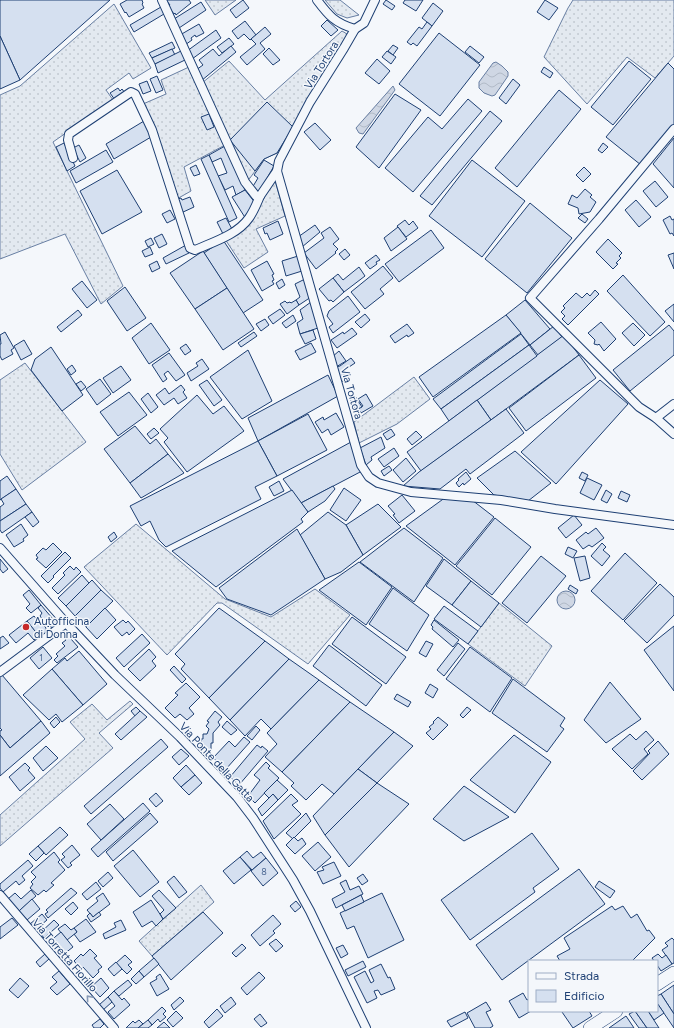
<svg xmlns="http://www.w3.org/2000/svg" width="674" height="1028" font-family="Figtree,sans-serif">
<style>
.grass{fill:url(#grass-dots);stroke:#687fa3}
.water{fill:url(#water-waves);stroke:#687fa3}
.building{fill:#d5e0f0;stroke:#1d3f73}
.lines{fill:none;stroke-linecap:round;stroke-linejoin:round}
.street-casing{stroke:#1d3f73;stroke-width:10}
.primary-casing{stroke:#1d3f73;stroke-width:14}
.street{stroke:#f4f7fb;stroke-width:8}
.primary{stroke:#f4f7fb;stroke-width:13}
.oneway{stroke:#889bb7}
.poi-dot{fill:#c62828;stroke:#f4f7fb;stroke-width:1.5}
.labels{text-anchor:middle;stroke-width:3;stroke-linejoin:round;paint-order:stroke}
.number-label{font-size:9px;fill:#4b6792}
.street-label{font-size:11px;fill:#1d3f73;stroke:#f4f7fb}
.poi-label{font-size:11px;fill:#1d3f73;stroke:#f4f7fb;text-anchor:start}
</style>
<defs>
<pattern id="grass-dots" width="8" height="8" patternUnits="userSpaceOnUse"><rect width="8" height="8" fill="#e3e9f0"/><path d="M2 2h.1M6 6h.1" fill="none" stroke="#c2c9d1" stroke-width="1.8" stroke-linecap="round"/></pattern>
<pattern id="water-waves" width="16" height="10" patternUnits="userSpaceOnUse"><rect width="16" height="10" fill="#cfd7e4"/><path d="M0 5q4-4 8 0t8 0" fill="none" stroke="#b1bac7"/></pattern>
</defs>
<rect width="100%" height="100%" fill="#f4f7fb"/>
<g class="grass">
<polygon points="205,0 236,0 215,15"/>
<polygon points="325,0 340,0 359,15 347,18 337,14"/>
<polygon points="573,0 674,0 674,56 655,78 627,57 587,104 544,57 568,8"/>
<polygon points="114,4 151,68 133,79 129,73 106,90 113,100 53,142 123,286 101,304 65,234 0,259 0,95 20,86"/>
<polygon points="342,31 347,34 347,38 282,146 277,153 264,159 247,182 202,83 229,61 265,100"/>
<polygon points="189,67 225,145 184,167 191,191 175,200 143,104 166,94 161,80"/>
<polygon points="274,177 285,216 256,229 268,252 244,268 225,239 240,229"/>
<polygon points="25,363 86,442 22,490 0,454 0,380"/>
<polygon points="414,377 430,399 397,424 359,443 354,422"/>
<polygon points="136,524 225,599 271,617 315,589 350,615 308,664 222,603 217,603 167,655 84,567"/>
<polygon points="499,603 552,646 525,686 468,644"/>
<polygon points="130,701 133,704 99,733 113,748 0,846 0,815 85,739 70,722 92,704 107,720"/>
<polygon points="201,885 214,902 152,956 139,941"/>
</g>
<g class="water">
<polygon points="496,62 502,66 508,72 508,76 495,95 492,96 484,93 479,88 479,82 493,63"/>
<polygon points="393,86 395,90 363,134 359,133 356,128"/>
<circle cx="566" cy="600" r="9"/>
</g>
<g class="building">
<polygon points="0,0 110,0 20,80 0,36"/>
<polygon points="127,0 142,0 143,3 142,4 144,8 129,17 126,12 125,13 120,4"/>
<polygon points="166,0 189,0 191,3 176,15 175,13 174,14 168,6 170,5"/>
<polygon points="243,0 249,8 236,18 230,10"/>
<polygon points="386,0 395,6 392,10 383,4"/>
<polygon points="405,0 423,0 416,11 403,3"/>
<polygon points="545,0 558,8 549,20 537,12"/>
<polygon points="201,2 206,10 179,28 174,19"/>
<polygon points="433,3 443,11 432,26 422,18"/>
<polygon points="161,7 164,14 134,32 130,25"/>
<polygon points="327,20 338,30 331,36 321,26"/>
<polygon points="245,21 256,35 250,40 244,34 238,39 232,31"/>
<polygon points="427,22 432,26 417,46 413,43 411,45 407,42 419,27 422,29"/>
<polygon points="199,24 204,33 196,37 195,35 191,38 192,40 185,45 180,35"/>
<polygon points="265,27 271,34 260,43 265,49 247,65 240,57 256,44 251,39"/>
<polygon points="216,30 221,38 192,59 187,51"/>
<polygon points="439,33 480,65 440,116 399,84"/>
<polygon points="0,36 20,80 0,89"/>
<polygon points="229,38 234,44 222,53 217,47"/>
<polygon points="172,42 175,48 152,58 149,53"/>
<polygon points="393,45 398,48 393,55 388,51"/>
<polygon points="231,46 236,52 201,81 196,70 203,65 199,60 213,49 219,56"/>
<polygon points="470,46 484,57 479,63 465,52"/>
<polygon points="269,48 280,60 273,65 263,54"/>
<polygon points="172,49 175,55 155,64 152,58"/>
<polygon points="181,51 185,60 158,73 155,64"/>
<polygon points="387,51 396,57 391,64 382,57"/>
<polygon points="377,59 390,71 379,84 365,73"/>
<polygon points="629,61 651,79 613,125 591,107"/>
<polygon points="668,63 674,69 674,124 641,165 606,137"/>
<polygon points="544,67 553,73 550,78 541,72"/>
<polygon points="157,76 163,90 156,93 150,79"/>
<polygon points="513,79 520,85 506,104 499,98"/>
<polygon points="147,81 151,91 143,94 139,84"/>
<polygon points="118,88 120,91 122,89 125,93 115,100 110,93"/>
<polygon points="559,90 581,109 517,187 495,168"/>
<polygon points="395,94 421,110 379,168 356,147"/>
<polygon points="468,99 482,111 413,192 385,168 428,117 442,129"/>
<polygon points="267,102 293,127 277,153 264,159 255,171 230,140"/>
<polygon points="490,111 502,121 432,205 420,196"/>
<polygon points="209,114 214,127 207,130 201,117"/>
<polygon points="144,121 151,137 114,159 106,144"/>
<polygon points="315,123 331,140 320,150 304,132"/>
<polygon points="674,138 674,188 653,164"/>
<polygon points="64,143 75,166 67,171 56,147"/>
<polygon points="603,143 608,147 602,153 598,150"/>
<polygon points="79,145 86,158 80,162 73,148"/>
<polygon points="225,146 245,190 236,195 233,186 225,190 218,176 227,173 221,158 212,162 209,155"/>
<polygon points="106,150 113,162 76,183 70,171"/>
<polygon points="209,155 237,218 229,222 201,159"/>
<polygon points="264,160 274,166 259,192 252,188 258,178 254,175"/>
<polygon points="472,160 525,201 482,257 429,216"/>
<polygon points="196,165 200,174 194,176 190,168"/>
<polygon points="584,167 591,174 583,182 576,175"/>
<polygon points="117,170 142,212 102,234 80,191"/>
<polygon points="655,181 668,197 656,207 643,191"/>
<polygon points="585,189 592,195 590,197 596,202 590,212 579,214 578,208 568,204 572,195 577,198"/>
<polygon points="245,190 256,204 246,219 232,197"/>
<polygon points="190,197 194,207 181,213 175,200 181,198 182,200"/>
<polygon points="636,200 651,217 639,227 625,210"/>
<polygon points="530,203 572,238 527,293 485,259"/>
<polygon points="170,210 175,219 167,223 162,214"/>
<polygon points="582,214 588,219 585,223 578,218"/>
<polygon points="670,216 672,220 674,219 674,236 672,233 670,234 663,220"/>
<polygon points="226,218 232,229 223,234 217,222"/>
<polygon points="405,220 409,225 413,221 418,228 406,237 397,226"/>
<polygon points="278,221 283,234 270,240 267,233 265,234 263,228"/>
<polygon points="315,225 320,232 302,247 298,237"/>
<polygon points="330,227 339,239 333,244 338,249 335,252 336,253 316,269 304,253 324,238 321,233"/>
<polygon points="398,227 407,239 391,251 384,238"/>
<polygon points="431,230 444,248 399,282 385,264"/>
<polygon points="162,234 167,244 159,248 154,238"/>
<polygon points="151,238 154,244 148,247 145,241"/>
<polygon points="608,239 622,253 619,256 621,258 616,263 618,264 613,269 596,252"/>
<polygon points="223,240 263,300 243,313 204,253"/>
<polygon points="186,245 189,253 166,264 163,258"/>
<polygon points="150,247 153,254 145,257 142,251"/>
<polygon points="345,249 350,255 344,260 339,254"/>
<polygon points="203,251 227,288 195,309 170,273"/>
<polygon points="674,253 674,269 668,255"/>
<polygon points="376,255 380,260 376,262 377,264 370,269 365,263"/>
<polygon points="298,256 302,271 286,276 282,261"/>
<polygon points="157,261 160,268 152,272 149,265"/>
<polygon points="267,261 274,274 272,275 274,280 272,281 274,284 262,291 251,270"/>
<polygon points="383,266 393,278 380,289 384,294 365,309 351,292"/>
<polygon points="359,267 365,276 344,292 333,278 338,274 343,280"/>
<polygon points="623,275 665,322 650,336 607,291"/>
<polygon points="333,278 344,292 333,302 331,300 329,301 319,289"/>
<polygon points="282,279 285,285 279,289 276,283"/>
<polygon points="305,279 311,297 299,305 296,300 300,297 295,284"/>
<polygon points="82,281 97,300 87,308 72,289"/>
<polygon points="125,287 146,318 127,331 107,301"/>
<polygon points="227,288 254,329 223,350 195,309"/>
<polygon points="595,290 599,294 568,325 562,319 565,316 561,312 565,308 563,306 576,293 582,298 587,293 590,296"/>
<polygon points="348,296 360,312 333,333 329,327 333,324 327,316 329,311"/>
<polygon points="296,300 299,305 287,314 280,304 285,301 287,303 290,302 291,303"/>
<polygon points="525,300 550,329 530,345 506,315"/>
<polygon points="311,302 318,328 300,334 297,323 303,319 300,310"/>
<polygon points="674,304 674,322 665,311"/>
<polygon points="280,309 285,315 273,324 268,317"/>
<polygon points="78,310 82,315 61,332 57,327"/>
<polygon points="365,314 370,320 361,328 355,322"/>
<polygon points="293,315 296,321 286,328 282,323"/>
<polygon points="506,315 521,333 433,397 419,377"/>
<polygon points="265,319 269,325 261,331 256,324"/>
<polygon points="601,322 616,339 604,351 599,344 598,345 594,344 595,340 588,333"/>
<polygon points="151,323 170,350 149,364 132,338"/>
<polygon points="633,323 645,335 634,346 622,333"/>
<polygon points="407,324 414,333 408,337 407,335 395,343 390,336"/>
<polygon points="669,325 674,331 674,355 630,391 613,370"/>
<polygon points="554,326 562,337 538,355 530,345"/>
<polygon points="352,328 357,334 337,348 331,340 343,332 344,334"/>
<polygon points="313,330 316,339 305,344 300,334"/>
<polygon points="5,332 14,348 11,350 13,354 2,360 0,356 0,344 1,344 0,335"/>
<polygon points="254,332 257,336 241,347 238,343"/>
<polygon points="521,334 529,345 441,409 433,399"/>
<polygon points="564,335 579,355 491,420 477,400"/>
<polygon points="24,340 32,354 21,360 14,346"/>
<polygon points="311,343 316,352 300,360 295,351"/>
<polygon points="186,344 191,351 185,355 180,348"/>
<polygon points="529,345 537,356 449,421 441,409"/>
<polygon points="51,347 83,395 62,411 31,370 35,359"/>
<polygon points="248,350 272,401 242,419 210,377"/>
<polygon points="339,351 346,361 336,367 332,357"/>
<polygon points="169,353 185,375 176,381 168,371 164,374 167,379 163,382 152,365"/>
<polygon points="579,355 596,378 526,431 509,408"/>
<polygon points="351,358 355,363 343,371 346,380 340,382 336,367 340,366"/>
<polygon points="202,359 209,369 191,381 187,373 198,366 196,363"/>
<polygon points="72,365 76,371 71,375 67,369"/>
<polygon points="121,366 131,380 113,393 103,378"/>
<polygon points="328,375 338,396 258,441 248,418"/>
<polygon points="100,379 111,394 97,405 86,389"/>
<polygon points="207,380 222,400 214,406 199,385"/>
<polygon points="600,380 628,404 556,484 521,452"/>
<polygon points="81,381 86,387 81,391 76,384"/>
<polygon points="181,385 185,390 183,392 187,398 178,404 174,398 164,405 156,395 165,388 169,394"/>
<polygon points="129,392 147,415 118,436 100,412"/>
<polygon points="148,393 158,407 151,413 141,399"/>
<polygon points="366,394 373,406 361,413 358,408 363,406 358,399"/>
<polygon points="197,395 213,414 224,406 244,431 187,472 164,442 168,438 160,429"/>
<polygon points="355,396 362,407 356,410 350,399"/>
<polygon points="477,400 491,420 421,471 407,452"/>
<polygon points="506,409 524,433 470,474 466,469 440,489 403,486 419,472"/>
<polygon points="336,413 344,427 331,435 328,429 322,433 315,422 323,417 324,420"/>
<polygon points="308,414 327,450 277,476 258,441"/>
<polygon points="135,426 150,444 156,439 168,454 130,483 104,449"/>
<polygon points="154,428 159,433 151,439 147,434"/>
<polygon points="391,429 395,435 387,440 383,434"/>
<polygon points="416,431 422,437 412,445 407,439"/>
<polygon points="381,437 385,448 371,457 372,460 366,465 360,448"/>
<polygon points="258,441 277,476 255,487 261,499 166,547 159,540 150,521 141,526 130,506"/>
<polygon points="351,442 362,471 301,503 283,479"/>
<polygon points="394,448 399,456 384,467 378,459"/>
<polygon points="515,451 551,483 528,501 494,495 477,478"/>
<polygon points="168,454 184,473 141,498 130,483"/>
<polygon points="406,458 416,471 403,482 393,470"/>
<polygon points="389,466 392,470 384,476 381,471"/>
<polygon points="466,472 471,479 464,485 463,483 459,487 456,483 459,480 458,479"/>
<polygon points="582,472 588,475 585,481 579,478"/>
<polygon points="7,476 16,489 0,500 0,481"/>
<polygon points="587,478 602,485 594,500 580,493"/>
<polygon points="279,481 284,491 274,496 269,487"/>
<polygon points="333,486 335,489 325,501 308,512 301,503"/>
<polygon points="344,488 361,500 346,521 330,510"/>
<polygon points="16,489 26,504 0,521 0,507 4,504 1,499"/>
<polygon points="292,490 308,512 301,519 303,522 216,587 172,551"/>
<polygon points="606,490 612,494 607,503 601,500"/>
<polygon points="621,491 630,495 627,502 618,498"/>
<polygon points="402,495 415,511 399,523 393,515 395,514 388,506"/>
<polygon points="446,497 472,500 494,517 455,565 406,526"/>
<polygon points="26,504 32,512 2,533 0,530 0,521"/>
<polygon points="378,504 401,527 363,555 346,525"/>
<polygon points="32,512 39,522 33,527 25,517"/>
<polygon points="328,512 346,525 363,555 341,572 325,579 300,535"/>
<polygon points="574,515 582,525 566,538 558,528"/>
<polygon points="495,518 531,547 492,595 456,566"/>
<polygon points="21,524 28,535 23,539 24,541 14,547 6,535"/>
<polygon points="404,528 443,558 414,602 360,562"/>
<polygon points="596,528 604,538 592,547 589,545 583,549 576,540 586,532 588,534"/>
<polygon points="297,529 325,579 271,615 227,599 219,588"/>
<polygon points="114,532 117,537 111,542 108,537"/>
<polygon points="53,543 62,552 46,568 36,559 38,558 36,555 43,548 46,550"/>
<polygon points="602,543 606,547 603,550 610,556 602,566 591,556"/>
<polygon points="568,547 577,551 573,558 565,554"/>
<polygon points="65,552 71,558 53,576 54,577 48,583 41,576"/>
<polygon points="625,553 657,583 623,620 591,591"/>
<polygon points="541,556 566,576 527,623 502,603"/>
<polygon points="585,556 590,578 580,581 574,558"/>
<polygon points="0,559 8,569 3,573 0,569"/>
<polygon points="444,559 471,581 452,605 426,586"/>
<polygon points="359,562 392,587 366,625 319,590"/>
<polygon points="70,566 74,570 76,567 81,572 58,594 52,588 65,575 63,573"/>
<polygon points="82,575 89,583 66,606 58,598"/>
<polygon points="92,580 101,590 75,616 66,606"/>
<polygon points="471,581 499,603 481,627 452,605"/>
<polygon points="660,584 674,597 674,615 647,643 624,621"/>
<polygon points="570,585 578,590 576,594 568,589"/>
<polygon points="393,588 429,615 407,651 369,624"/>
<polygon points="29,590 41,605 31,613 26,608 30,604 23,595"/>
<polygon points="101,590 113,601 86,627 75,616"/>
<polygon points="41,605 58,625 52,629 50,625 48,627 40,616 42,613 38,608"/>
<polygon points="444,606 478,631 468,644 434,619"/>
<polygon points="105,608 116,620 97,639 86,627"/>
<polygon points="219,608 265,641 209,698 181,669 185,664 175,654"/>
<polygon points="34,616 39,622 40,621 46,628 46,633 40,638 27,621"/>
<polygon points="352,617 406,657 386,684 332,644"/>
<polygon points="123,620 126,623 128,621 135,629 129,635 127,632 122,636 114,627"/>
<polygon points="434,620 459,640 453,647 432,629 433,627 431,625"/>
<polygon points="27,621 39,636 34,640 28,633 16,643 9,635"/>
<polygon points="674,626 674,691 644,650"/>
<polygon points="64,631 78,647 57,663 54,660 58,656 56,654 65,646 62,643 66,640 61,634"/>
<polygon points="142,634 150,643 124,667 116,658"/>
<polygon points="3,636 9,643 0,649 0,638"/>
<polygon points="265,641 289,659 230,720 209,698"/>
<polygon points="426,641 433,644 426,657 419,653"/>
<polygon points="458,643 465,649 444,676 437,670"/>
<polygon points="329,645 382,685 366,706 313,666"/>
<polygon points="43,647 52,658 39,669 30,658"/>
<polygon points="470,647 512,678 490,712 446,679"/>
<polygon points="149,649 156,657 152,661 156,666 140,681 128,669"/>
<polygon points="79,651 107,684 83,705 52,669 65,658 67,661"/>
<polygon points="289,659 319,680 271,729 261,719 245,736 230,720"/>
<polygon points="174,666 186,679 182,683 170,670"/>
<polygon points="52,669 83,705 62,722 56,714 49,720 23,695"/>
<polygon points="2,675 41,721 10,748 0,735 0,731 2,730 0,728 0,676"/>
<polygon points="513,679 565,718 560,726 564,729 547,752 492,713"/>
<polygon points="319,680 350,702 282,772 265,757 277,744 267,733"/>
<polygon points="610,682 641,719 606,743 584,720"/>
<polygon points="186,683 200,697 189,708 194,714 187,720 180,714 175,718 165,708 178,695 175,693"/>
<polygon points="430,684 438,689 433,698 425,693"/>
<polygon points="397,694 411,702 408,707 394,699"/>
<polygon points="350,702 394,732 334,794 322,784 306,800 291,786 294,783 282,772"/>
<polygon points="136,707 140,711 135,716 131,711"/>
<polygon points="467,707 471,710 463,718 460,715"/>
<polygon points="140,711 147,717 121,740 115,734"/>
<polygon points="215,711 222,717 218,722 220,725 213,733 213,743 211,743 211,751 201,750 201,739 203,739 203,734 207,734 209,729 206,726 209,722 207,721"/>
<polygon points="56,717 60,722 54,728 50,723"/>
<polygon points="438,717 448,725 433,740 426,733 431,729 429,727 434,723 433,722"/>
<polygon points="41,721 50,733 0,776 0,735 10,748"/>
<polygon points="227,721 237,730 231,735 222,727"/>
<polygon points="256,726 260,730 252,740 247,736"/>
<polygon points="646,731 654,740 644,749 648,754 632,769 612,749 630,734 636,740"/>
<polygon points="394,732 413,746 377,783 358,769"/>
<polygon points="514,735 551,762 515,813 470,780"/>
<polygon points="244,737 250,742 226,769 213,758 229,741 235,747"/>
<polygon points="161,739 168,747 91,814 84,806"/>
<polygon points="658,741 669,754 642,780 633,771 650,753 648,751"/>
<polygon points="257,745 261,748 262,746 268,751 239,785 230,777"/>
<polygon points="46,746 58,758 43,771 33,758"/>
<polygon points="181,749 189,756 179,765 172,757"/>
<polygon points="266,762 270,766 268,768 279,778 255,803 248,796 260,780 254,775"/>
<polygon points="25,763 30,768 28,770 35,778 20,791 9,777"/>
<polygon points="186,765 195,775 181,787 173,778"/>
<polygon points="358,769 377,783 325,835 313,816"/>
<polygon points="195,775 202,783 189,795 181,787"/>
<polygon points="277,780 288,790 278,800 273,794 269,798 264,793"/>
<polygon points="377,783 409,804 349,867 325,835"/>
<polygon points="464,786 509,817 464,841 433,819"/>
<polygon points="156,793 163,801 156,807 149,799"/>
<polygon points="273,794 278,800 262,816 258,809"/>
<polygon points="291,794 298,801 292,805 301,814 274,839 263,821"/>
<polygon points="143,803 150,811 98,857 91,849"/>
<polygon points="110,804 124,819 101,840 87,824"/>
<polygon points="150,813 158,822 113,861 106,852"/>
<polygon points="306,813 311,821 293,839 286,833"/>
<polygon points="60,827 68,835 46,855 38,846"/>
<polygon points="532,833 559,869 533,888 535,892 470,940 441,900"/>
<polygon points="294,837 298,841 302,838 306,844 295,854 286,845"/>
<polygon points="318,842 331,857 315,871 302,856"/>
<polygon points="72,845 80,855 70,863 72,865 68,868 61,860 65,857 62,854"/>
<polygon points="38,846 44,853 36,861 29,854"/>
<polygon points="133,850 159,882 140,897 114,866"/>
<polygon points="247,851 253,858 261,852 266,858 252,870 240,857"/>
<polygon points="54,852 60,860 58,862 65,870 51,883 54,885 46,892 44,890 38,895 30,888 33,884 31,882 36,877 31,872"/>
<polygon points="240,857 251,870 234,884 223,871"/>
<polygon points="266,858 278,873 263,886 251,871"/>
<polygon points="28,860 33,866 22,876 25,880 19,885 16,881 3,892 0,888 0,884"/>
<polygon points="334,862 341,876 323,884 317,872 324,870 322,867"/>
<polygon points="579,869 605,904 502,980 476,945"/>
<polygon points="108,872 113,878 103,887 98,881"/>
<polygon points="363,874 368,881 362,885 357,878"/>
<polygon points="174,876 187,892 179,898 167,882"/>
<polygon points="346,880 350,890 359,886 363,894 336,908 332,899 345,892 340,883"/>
<polygon points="599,881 615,891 610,898 595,887"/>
<polygon points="96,882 101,889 87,900 82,894"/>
<polygon points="71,888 77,893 48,918 45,914 48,912 46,910"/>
<polygon points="31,890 36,896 19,911 8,899 15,893 21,899"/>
<polygon points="159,890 176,908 163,919 160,914 164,910 152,896"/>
<polygon points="103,893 110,904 93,917 87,910 98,901 96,898"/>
<polygon points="382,893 404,940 368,958 354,926 347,929 340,913"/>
<polygon points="361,895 364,902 345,911 342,905"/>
<polygon points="32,899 40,909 27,920 19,911"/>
<polygon points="151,900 163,919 156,926 152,921 142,927 133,912"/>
<polygon points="296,901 301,907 295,912 290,906"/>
<polygon points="73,902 78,908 71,915 65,909"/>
<polygon points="612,906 615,910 623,906 631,918 637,914 647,931 649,930 655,938 632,961 560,961 557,956 570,949 564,938"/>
<polygon points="99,912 101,915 91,922 87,916 90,913 93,917"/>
<polygon points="203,912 223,933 171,980 152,956"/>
<polygon points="42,914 47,920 35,930 30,924"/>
<polygon points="273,915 281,924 273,931 275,933 260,946 251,935"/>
<polygon points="12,918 18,925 0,939 0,927"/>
<polygon points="86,919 96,932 80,942 74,934 77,932 74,928"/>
<polygon points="54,920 59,925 44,938 40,933"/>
<polygon points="121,920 126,930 105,939 103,934 116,927 114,923"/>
<polygon points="65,924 71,930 74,928 77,932 67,940 58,929"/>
<polygon points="61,932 73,947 64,954 57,946 55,948 49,942"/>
<polygon points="672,938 674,940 674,963 672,964 662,950 668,946 665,943"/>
<polygon points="276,939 283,946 276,952 269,944"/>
<polygon points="242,944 246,948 236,957 232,953"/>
<polygon points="343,945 348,954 341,958 336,948"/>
<polygon points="90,949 97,956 94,958 102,967 98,970 99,972 93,978 83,967 81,969 74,961 81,954 83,956"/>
<polygon points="45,954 49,959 40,967 36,962"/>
<polygon points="658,954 662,958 666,955 672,964 661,971 657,965 657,961 654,961 652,958"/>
<polygon points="125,955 132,962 128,965 132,969 127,974 116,963"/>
<polygon points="154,958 159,964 144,977 139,971"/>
<polygon points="363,961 366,967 348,976 345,970"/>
<polygon points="116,962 122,969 114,976 108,969"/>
<polygon points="381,964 388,978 390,977 395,989 381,995 378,990 374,991 377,998 367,1003 354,977 365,971 371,983 374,981 369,970"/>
<polygon points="59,971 70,984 57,995 50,988 57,982 52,977"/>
<polygon points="139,971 144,977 136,984 131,979"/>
<polygon points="259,972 265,978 247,995 241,988"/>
<polygon points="160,974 169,989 157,996 150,983 157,979 156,977"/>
<polygon points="20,978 29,986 18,998 9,990"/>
<polygon points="101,978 109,988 100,997 91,987"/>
<polygon points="128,980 132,985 119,996 114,991"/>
<polygon points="674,985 674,1014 661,994"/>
<polygon points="114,991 122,1000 124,998 130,1005 114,1019 108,1012 115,1006 108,997"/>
<polygon points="523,993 527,1000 529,999 529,1011 531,1011 519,1018 509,1001"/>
<polygon points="661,994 674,1014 674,1028 657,1003 657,996"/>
<polygon points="108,997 112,1002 103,1010 99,1005"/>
<polygon points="180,997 184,1001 174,1010 171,1005"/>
<polygon points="231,997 236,1004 225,1013 220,1006"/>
<polygon points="486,1002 491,1010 486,1012 493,1026 490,1028 475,1028 467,1013"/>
<polygon points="657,1003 664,1013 654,1020 648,1011 657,1011"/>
<polygon points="162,1007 166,1011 163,1014 166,1017 160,1022 158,1019 152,1025 148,1020"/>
<polygon points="217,1009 223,1016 209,1028 204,1022"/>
<polygon points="176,1011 183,1018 173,1027 167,1020"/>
<polygon points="563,1011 589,1011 592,1016 573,1028 562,1012"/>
<polygon points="635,1011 647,1028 639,1028 629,1014"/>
<polygon points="635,1011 648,1011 659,1028 647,1028"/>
<polygon points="465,1012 468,1018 451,1027 447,1021"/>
<polygon points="260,1014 267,1023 261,1027 254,1019"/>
<polygon points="626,1016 634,1028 609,1028"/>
<polygon points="100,1019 104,1024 100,1028 94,1028 92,1025"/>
<polygon points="139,1020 143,1024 138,1028 126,1028 133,1021 135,1023"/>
<polygon points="148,1020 152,1025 148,1028 138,1028"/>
<polygon points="164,1022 170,1028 157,1028"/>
</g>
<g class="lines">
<g class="street-casing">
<g id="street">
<polyline points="162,0 245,182 256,196 260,196 277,171"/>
<path d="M317 0C329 16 335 23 355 29"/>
<polyline points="375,0 364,23 355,29 344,48 310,102 279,161 277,171 361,465 369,477 378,483 411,492 501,500 555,509 674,525"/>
<polyline points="674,129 599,219 530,298 639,407 656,418 674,434"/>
<path d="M73 158 68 140 69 134 131 92 135 94 152 130 190 248 195 250C213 242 237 235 249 218 254 211 257 203 260 196"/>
<polyline points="656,418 674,404"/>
<polyline points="0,548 66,623 115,675 180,737 237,797 253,818 293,880 310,911 366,1028"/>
<polyline points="0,672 66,623"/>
<polyline points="0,895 114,1028"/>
</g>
</g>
<g class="primary-casing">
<g id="primary">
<polyline points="657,984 674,973"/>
<polyline points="590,1028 616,1011"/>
</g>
</g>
<use href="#street" class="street"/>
<use href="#primary" class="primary"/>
</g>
<defs><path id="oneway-chevron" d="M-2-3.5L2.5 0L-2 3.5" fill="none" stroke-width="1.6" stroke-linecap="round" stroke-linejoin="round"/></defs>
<use class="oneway" href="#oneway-chevron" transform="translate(89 998) rotate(-131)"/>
<circle class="poi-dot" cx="26" cy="627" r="4"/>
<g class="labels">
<g class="number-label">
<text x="41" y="661">1</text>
<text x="264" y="875">8</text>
</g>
<g class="street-label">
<text transform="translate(321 65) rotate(-58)" y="4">Via Tortora</text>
<text transform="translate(352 393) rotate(74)" y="4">Via Tortora</text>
<text transform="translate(217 762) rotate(47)" y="4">Via Ponte della Gatta</text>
<text transform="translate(65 955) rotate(49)" y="4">Via Torretta Fiorillo</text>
</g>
<g class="poi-label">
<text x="34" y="625">Autofficina<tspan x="34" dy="13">di Donna</tspan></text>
</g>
</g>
<rect x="528" y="960" width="130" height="52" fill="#f4f7fb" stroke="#9eadc5"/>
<rect x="536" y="973" width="20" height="6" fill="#f4f7fb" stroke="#9eadc5"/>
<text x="564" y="980" font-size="12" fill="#1d3f73">Strada</text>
<rect x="536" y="990" width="20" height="12" fill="#d5e0f0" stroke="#9eadc5"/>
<text x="564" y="1000" font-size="12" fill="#1d3f73">Edificio</text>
</svg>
